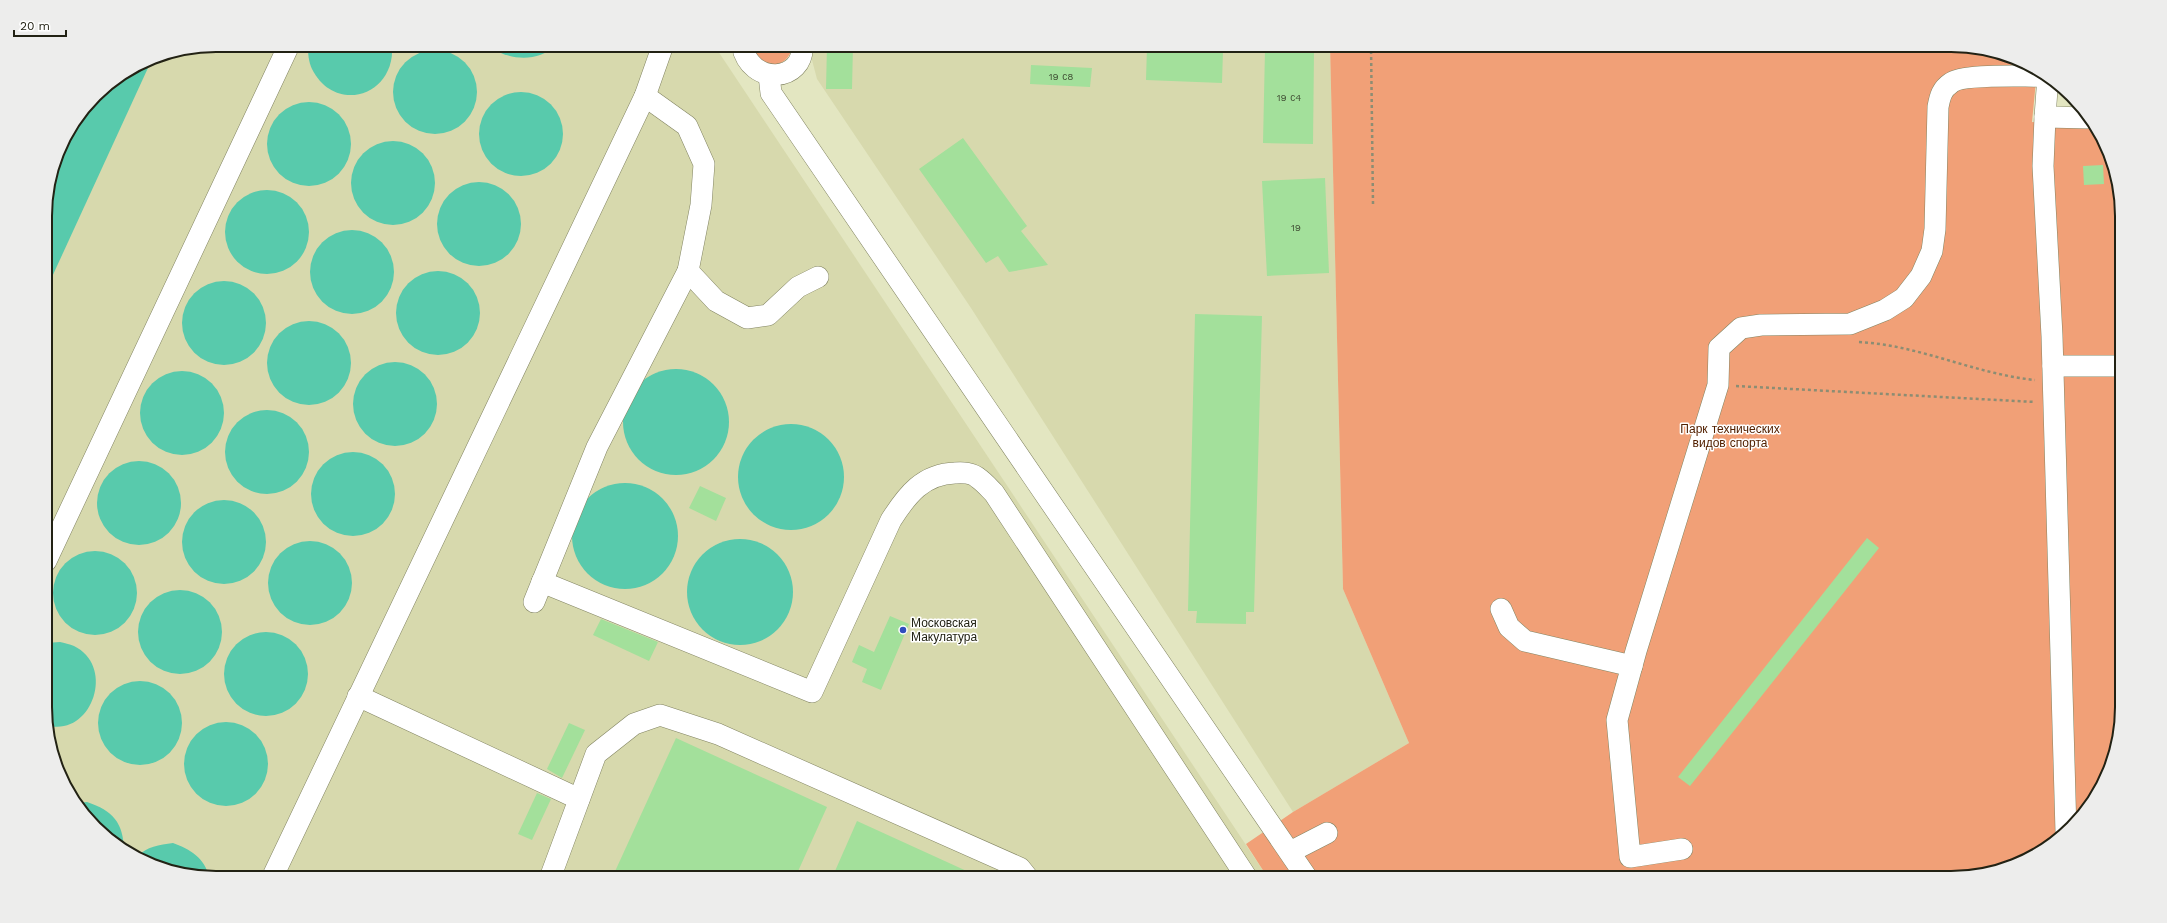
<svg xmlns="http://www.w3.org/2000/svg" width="2167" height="923" font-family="'Work Sans',sans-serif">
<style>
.built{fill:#d7d9ad}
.green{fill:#f1a077}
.water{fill:#58caac}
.building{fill:#a3e09b}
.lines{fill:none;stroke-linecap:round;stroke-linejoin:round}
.minor-casing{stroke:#828462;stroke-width:22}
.path{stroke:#8c8d73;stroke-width:2.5;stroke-dasharray:3 3;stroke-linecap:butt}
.minor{stroke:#fff;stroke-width:21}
.poi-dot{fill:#304dbe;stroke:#fff;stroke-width:1.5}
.labels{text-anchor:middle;stroke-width:3;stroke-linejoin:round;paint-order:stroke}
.number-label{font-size:10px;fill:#425236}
.park-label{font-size:12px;fill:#522000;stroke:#fff}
.poi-label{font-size:12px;fill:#222214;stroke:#fff;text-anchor:start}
.rim{fill:none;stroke:#222214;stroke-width:2}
</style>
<rect width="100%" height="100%" fill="#e3e6c1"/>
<g class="built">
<polygon points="216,45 714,45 1268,878 216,878 151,865 112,843 80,811 58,773 46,730 45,204 63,140 103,88 151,58"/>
<polygon points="808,45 1330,45 1343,589 1409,743 1293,812 971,308 817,79"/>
</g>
<g class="green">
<path d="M754 45H793C787 74 754 69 754 45Z"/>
<polygon points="1330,45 1951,45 2016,58 2037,70 2032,122 2095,126 2109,151 2121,194 2122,707 2109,772 2087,811 2055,843 2006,869 1962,878 1268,878 1246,844 1293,812 1409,743 1343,589"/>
</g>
<g class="water">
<path d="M309 45H392C396 96 335 115 312 69 309 63 307 52 309 45Z"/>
<path d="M488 45H555C538 64 505 60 488 45Z"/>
<circle cx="435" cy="92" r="42"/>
<polygon points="153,57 46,290 45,204 63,140 103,88"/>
<circle cx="521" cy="134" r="42"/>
<circle cx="309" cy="144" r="42"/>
<circle cx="393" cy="183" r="42"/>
<circle cx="479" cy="224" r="42"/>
<circle cx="267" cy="232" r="42"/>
<circle cx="352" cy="272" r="42"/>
<circle cx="438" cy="313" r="42"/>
<circle cx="224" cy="323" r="42"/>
<circle cx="309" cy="363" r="42"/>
<circle cx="395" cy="404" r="42"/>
<circle cx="676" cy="422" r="53"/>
<circle cx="182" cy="413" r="42"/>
<circle cx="267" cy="452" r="42"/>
<circle cx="791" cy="477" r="53"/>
<circle cx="353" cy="494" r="42"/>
<circle cx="139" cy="503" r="42"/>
<circle cx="625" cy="536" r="53"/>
<circle cx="224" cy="542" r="42"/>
<circle cx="740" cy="592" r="53"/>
<circle cx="310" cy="583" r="42"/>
<circle cx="95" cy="593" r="42"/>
<circle cx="180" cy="632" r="42"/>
<circle cx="266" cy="674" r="42"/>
<path d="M60 642C64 643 70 644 74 646 117 667 91 739 46 725V643Z"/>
<circle cx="140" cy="723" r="42"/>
<circle cx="226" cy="764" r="42"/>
<path d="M87 802C113 811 123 822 124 850 106 839 86 821 76 803Z"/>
<path d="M173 843C190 849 205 858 209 877L151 865 137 857C147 846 159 845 173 843Z"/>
</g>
<g class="building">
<polygon points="827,45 853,45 852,89 826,89"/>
<polygon points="1147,47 1223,50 1222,83 1146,80"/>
<polygon points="1265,50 1314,51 1313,144 1263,143"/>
<polygon points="1031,65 1092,68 1090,87 1030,84"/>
<polygon points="963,138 1027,226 1021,231 1048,265 1009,272 998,256 986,263 919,169"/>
<polygon points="2103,165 2104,184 2084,185 2083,166"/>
<polygon points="1325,178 1329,273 1267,276 1262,181"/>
<polygon points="1195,314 1262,316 1254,612 1246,612 1246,624 1196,623 1197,611 1188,611"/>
<polygon points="700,486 726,498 716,521 689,508"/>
<polygon points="1867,538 1879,548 1690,786 1678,777"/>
<polygon points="890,616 909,624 881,690 862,682 867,669 852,662 859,645 874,652"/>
<polygon points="601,619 658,642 649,661 593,635"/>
<polygon points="569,723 585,730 562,778 547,769"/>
<polygon points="676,738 827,807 795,878 612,878"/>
<polygon points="537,793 551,799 532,840 518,834"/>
<polygon points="857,821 982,878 832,878"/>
</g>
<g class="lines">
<g class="minor-casing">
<g id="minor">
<path d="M742 45C750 87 805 82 802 45"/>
<polyline points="769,75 771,93 1307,878"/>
<polyline points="2048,76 2045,117 2090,118"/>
<polyline points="2045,117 2043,166 2052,336 2066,832"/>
<polyline points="688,271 716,301 747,318 768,315 798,287 818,277"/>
<polyline points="2053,366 2121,366"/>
<polyline points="46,561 289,45"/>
<path d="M542 582 812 692 891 520C907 495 923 474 955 473 962 472 973 473 978 478 984 482 989 488 994 493L1247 878"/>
<polyline points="534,602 597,447 688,271 701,205 704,164 687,126 645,96"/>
<polyline points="1501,609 1509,627 1525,641 1632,666"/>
<polyline points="358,696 579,799"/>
<path d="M1682 849 1630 857 1617 720 1636 651 1718 385 1719 348 1741 328 1761 325 1850 324 1885 310 1904 298 1921 276 1932 251 1935 229 1938 107C1940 96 1942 89 1951 83 1963 73 2028 77 2047 76"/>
<polyline points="1290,852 1327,833"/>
<polyline points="272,878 645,96 663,45"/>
<polyline points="550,878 596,754 634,724 660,715 718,734 1020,868 1028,878"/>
</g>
</g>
<g class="path">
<polyline points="1371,45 1373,204"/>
<path d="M1859 342C1919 345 1975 374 2035 380"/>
<polyline points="1736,386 2035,402"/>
</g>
<use href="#minor" class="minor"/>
</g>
<circle class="poi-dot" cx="903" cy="630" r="4"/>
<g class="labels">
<g class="number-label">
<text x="1061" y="80">19 с8</text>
<text x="1289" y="101">19 с4</text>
<text x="1296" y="231">19</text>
</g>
<g class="park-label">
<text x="1730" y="433">Парк технических<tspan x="1730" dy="14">видов спорта</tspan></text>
</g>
<g class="poi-label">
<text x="911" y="627">Московская<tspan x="911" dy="14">Макулатура</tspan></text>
</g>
</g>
<path d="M0 0H2167V923H0ZM216 52H1951A164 164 0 0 1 2115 216V707A164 164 0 0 1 1951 871H216A164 164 0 0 1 52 707V216A164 164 0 0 1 216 52Z" fill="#ededec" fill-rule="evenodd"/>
<path class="rim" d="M216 52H1951A164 164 0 0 1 2115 216V707A164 164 0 0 1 1951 871H216A164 164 0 0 1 52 707V216A164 164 0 0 1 216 52Z"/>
<path d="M14 30v6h52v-6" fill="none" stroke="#222214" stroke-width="2"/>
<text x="20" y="30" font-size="12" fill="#222214" stroke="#ffffff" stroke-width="3" paint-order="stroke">20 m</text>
</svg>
